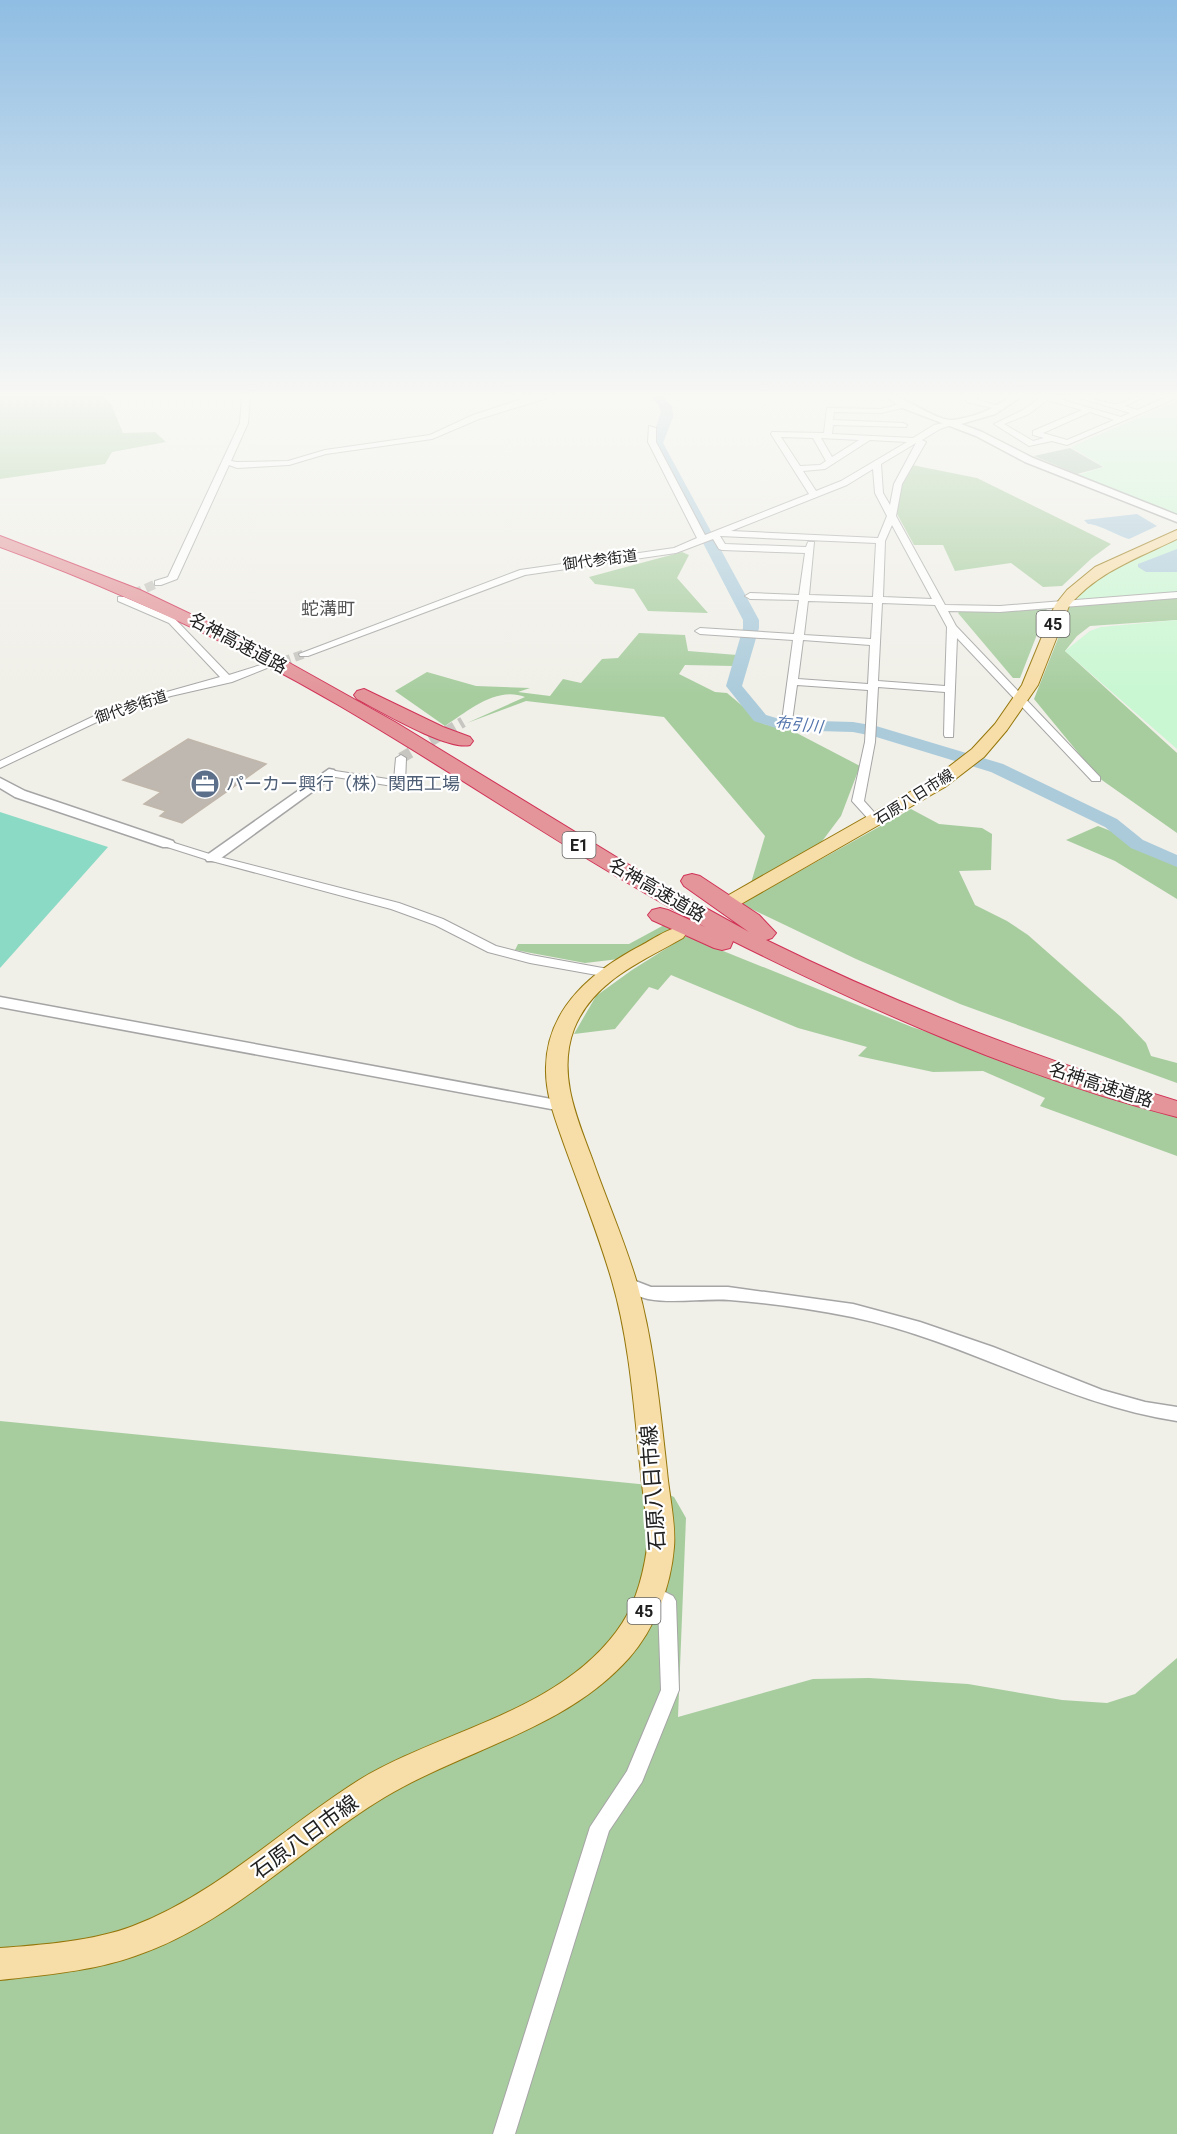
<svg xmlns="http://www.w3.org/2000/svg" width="1177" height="2134" font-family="Roboto,'Noto Sans JP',sans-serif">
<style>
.forest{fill:#a7cd9f}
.cemetery{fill:#aac8b2}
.park{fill:#c9f7d2}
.pitch{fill:#8bdac5}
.water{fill:#abcbdb}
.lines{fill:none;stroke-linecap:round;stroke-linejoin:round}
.river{fill:#abcbdb;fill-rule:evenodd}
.building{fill:#beb8b1;stroke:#c1b7ab;stroke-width:1.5}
.minor-tunnel-far1{stroke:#c7c6c0;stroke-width:9;stroke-dasharray:9 4.5;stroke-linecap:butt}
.minor-tunnel{stroke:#c7c6c0;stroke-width:11;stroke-dasharray:11 6;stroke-linecap:butt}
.minor-casing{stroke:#a5a5a5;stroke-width:2}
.tertiary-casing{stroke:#a5a5a5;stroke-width:3}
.primary-casing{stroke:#947609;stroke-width:2}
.motorway-casing{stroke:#d13256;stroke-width:2}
.minor{fill:#fff;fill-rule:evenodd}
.tertiary{fill:#fff;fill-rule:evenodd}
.primary{fill:#f7dda7;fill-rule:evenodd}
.motorway{fill:#e3959a;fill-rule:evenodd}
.labels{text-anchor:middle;stroke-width:4.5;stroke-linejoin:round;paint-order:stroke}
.far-street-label{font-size:15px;fill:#212121;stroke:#fff}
.shield{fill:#fff;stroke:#646464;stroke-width:1.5}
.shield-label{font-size:16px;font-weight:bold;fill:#212121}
.far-water-label{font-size:16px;font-style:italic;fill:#5274ac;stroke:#fff}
.far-quarter-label{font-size:18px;fill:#545454;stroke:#fff}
.street-label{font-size:18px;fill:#212121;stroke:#fff}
.service-label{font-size:18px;fill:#4e5e75;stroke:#fff;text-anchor:start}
.near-street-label{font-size:21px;fill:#212121;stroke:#fff}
</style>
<rect width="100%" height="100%" fill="#f0efe8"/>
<g class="forest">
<polygon points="0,395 102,395 111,404 123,433 155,432 166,442 112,452 105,464 0,479"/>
<polygon points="912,465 977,478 1111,544 1092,558 1062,586 1043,587 1011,563 955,571 943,545 914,545 897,514 901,485"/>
<polygon points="682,552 689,555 677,578 708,613 648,611 634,589 595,584 589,577"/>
<polygon points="1177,598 1177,620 1090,626 1077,636 1065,651 1177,753 1177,833 1099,778 1034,699 1067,616 1066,606"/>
<polygon points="1047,609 1020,678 1013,678 958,613 961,610"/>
<path d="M639 633 685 635 688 651 737 655 734 666 685 665 679 674 715 692 727 693 764 724 789 729 860 766 841 816 817 848 751 883 765 836 664 717 526 701 467 723 525 697C496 686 468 711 445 726L395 691 427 672 476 686 530 688 518 692 550 696 563 679 581 683 602 659 618 658Z"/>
<polygon points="911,809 939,824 982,828 992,834 991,870 959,871 975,905 1007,921 1028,935 1121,1017 1146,1043 1151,1056 1177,1063 1177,1083 960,1004 856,959 741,904"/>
<polygon points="1098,826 1177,857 1177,899 1115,861 1066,840"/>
<polygon points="666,924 672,929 619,959 585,963 515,950 518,944 629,944"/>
<polygon points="686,936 912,1027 1177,1114 1177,1156 1040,1106 1045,1098 983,1071 933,1072 858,1056 867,1047 798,1028 671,975 658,990 649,987 615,1029 574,1034 596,996 632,970"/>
<polygon points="0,1421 649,1485 674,1497 686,1518 678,1717 813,1679 869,1678 968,1684 1062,1700 1107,1703 1135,1694 1177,1658 1177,2134 0,2134"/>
</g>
<polygon class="cemetery" points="1070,448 1103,467 1077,474 1034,456"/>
<g class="park">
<polygon points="1177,401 1177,514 1078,475 1104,467 1071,447"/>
<polygon points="1177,539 1177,597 1071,603 1074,598 1115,565"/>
<polygon points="1177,620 1177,749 1065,651 1090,631 1101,627"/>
</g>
<polygon class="pitch" points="0,812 108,847 0,968"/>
<g class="water">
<path d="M1137 514 1157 526 1129 539C1116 535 1098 524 1088 524L1084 520Z"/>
<polygon points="1177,549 1177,572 1146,572 1138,567 1138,564"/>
</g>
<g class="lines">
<polygon class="river" points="648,395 661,395 672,406 673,417 663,443 759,620 759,628 742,686 766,715 783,720 853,722 876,726 1003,764 1117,819 1143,840 1177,855 1177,867 1131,848 1105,827 991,772 873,736 853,732 782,730 754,721 726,686 743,628 743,620 651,443 661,412 658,404"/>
</g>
<polygon class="building" points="188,739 266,764 182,823 160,816 166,811 144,804 161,792 123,780"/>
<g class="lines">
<g class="minor-tunnel-far1">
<polyline points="121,599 158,583"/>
<polyline points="269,666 304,654"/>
</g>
<polyline class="minor-tunnel" points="401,758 463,722"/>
<g class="minor-casing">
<g id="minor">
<polygon points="242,395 250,395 248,423 231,461 237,462 288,461 325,450 430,435 473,415 525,398 542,395 557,395 479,419 432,439 326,454 289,465 237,468 229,465 177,579 161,585 155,585 155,581 168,577 240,423"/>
<polygon points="971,395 979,395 975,399 1005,408 1001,410 967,402 966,400"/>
<path d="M1044 395H1053L1052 397 1121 417 1130 413 1071 395C1087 394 1100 403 1115 404 1124 404 1135 395 1148 395L1125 406 1137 410 1171 395H1177V398L1067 445 1052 441 1029 446 994 424 1023 410ZM1047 400 1082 410 1033 431V435L1044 438 1033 441 1004 424 1029 414ZM1090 412 1114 420 1067 440 1043 433Z"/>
<path d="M903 403H906V407L881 413 834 412 833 420 903 423 907 425 906 427 833 425 832 434 913 438 934 425 953 421 957 423 940 429 922 440 926 442 902 484 896 516 945 605 1000 606 1177 592V598L1000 612 948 611 956 626 1100 777V781H1092L957 638 953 737H945L944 735 945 692 878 687 875 742 864 801 882 821 880 823H872L852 801 865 742 868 690 797 685 792 721 787 724 783 723 782 721 793 640 700 634 695 631 700 628 794 634 799 600 750 599 745 596 750 593 799 595 805 553 722 550 719 549 713 539 676 553 525 575 308 656H300L299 654 520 570 674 548 697 538 648 442 649 426 656 428V442L705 535 809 494 771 434 772 432 824 433 827 408 881 409ZM781 437 813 438 826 461 820 465 800 466ZM821 438 859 440 832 457ZM870 440 907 442 841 481 816 491 803 471 825 469ZM916 443 894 484 890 505 883 493 881 464ZM873 469 875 493 887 516 878 538 731 531 847 485ZM892 525 932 599 883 597 885 541ZM720 536 876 543 873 597 809 595 814 542H808L806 547 725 544ZM808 601 873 603 871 639 804 635ZM882 603 935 605 947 627 945 686 878 681ZM803 640 870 645 868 684 798 679Z"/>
<polygon points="118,597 124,597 175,619 229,675 267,663 272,666 232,682 171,696 120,711 0,768 0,761 113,707 220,677 169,623 118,601"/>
<polygon points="401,755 406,758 405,784 399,787 329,776 324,773 329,770 394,780 396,758"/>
<polygon points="168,841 216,856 399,903 443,919 496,946 531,955 608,969 614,973 608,977 530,963 488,952 435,925 391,909 208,860 164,846 162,844 164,842"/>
<polygon points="651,1585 673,1596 676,1601 679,1690 642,1782 609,1831 515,2134 493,2134 590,1827 627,1771 661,1690 658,1605 645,1597 642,1592 645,1587"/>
</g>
</g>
<g class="tertiary-casing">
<g id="tertiary">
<path d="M885 395C904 394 935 422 954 420 965 418 981 414 990 409 1002 403 1009 395 1024 395L995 414 961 424 982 432 1033 458 1177 515V522L1025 462 976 436 900 407Z"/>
<polygon points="329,769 334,770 336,773 334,776 217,861 207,861 205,858 207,855"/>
<polygon points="0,778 25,791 173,841 175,844 173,847 163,847 15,797 0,788"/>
<polygon points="0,997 562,1101 568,1102 570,1106 568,1110 562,1111 0,1007"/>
<path d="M625 1277 651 1287H728L853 1304 920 1322 993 1347 1102 1390 1145 1402 1177 1407V1421C1064 1404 964 1340 852 1317 812 1309 771 1303 730 1300 703 1298 674 1304 648 1299 638 1297 628 1291 618 1288L616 1283 618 1278Z"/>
</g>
</g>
<g class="primary-casing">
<g id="primary">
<path d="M1177 530V539C1138 558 1097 572 1069 606L1038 685 1007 730 984 757 945 787 741 904H727L725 900 727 896 933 779 972 749 995 724 1022 685 1055 605 1067 590 1095 567Z"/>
<path d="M676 928 683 930 686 934 683 938C641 962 593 981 574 1029 557 1074 577 1118 593 1161 607 1201 625 1242 637 1283 654 1344 660 1408 667 1471 669 1495 676 1523 674 1547 671 1586 655 1629 629 1658 565 1730 465 1749 385 1797 301 1847 230 1924 135 1956 93 1971 45 1975 0 1980V1948C41 1945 94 1941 133 1926 217 1894 284 1827 359 1780 442 1730 555 1713 616 1632 634 1609 643 1577 647 1548 649 1525 643 1498 641 1474 634 1410 630 1343 612 1281 599 1236 581 1191 565 1147 556 1121 545 1095 546 1067 547 1007 594 970 642 945 653 939 664 931 676 928Z"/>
</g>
</g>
<g class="motorway-casing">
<g id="motorway">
<path d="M0 536 140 590 268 651 395 722 644 874 749 932 684 886 681 881 684 876 692 874 700 876 759 915 776 933 772 938 766 940C898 1005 1035 1058 1177 1101V1117C1023 1078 875 1012 733 941L730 948 722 950 714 948 652 920 648 915 652 910 660 908 668 910 705 927C580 859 463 778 340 706 232 643 118 590 0 547Z"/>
<path d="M364 689 443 727 470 737 473 741 470 745C448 751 380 711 357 699L354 695 357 691Z"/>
</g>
</g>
<use href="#minor" class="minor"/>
<use href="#tertiary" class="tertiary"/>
<use href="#primary" class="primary"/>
<use href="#motorway" class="motorway"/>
</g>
<linearGradient id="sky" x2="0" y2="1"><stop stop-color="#8fbde3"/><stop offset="0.57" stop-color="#f8f8f5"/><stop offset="1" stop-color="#f8f8f5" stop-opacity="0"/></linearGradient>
<rect width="1177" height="694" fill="url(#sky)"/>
<defs>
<g id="office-disc" transform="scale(1.5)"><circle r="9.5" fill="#5c6f8a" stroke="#fff"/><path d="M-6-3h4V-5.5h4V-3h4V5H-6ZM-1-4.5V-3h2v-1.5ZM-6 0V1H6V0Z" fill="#fff"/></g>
</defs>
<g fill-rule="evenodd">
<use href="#office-disc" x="205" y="784"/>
</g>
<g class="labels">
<g class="far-street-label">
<text transform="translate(600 560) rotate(-7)" y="5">御代参街道</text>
<text transform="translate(131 707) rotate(-18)" y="5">御代参街道</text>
<text transform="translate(914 797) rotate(-32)" y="5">石原八日市線</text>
</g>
<g class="shield">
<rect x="1036.5" y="611" width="33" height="26" rx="4.5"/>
<rect x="562.5" y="832" width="33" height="26" rx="4.5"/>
<rect x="627.5" y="1598" width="33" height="26" rx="4.5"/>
</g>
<g class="shield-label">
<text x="1053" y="630">45</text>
<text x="579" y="851">E1</text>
<text x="644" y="1617">45</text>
</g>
<g class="far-water-label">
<text transform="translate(799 724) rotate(6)" y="6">布引川</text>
</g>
<g class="far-quarter-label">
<text x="328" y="615">蛇溝町</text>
</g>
<g class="street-label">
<text transform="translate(238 643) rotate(28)" y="6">名神高速道路</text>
<text transform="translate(657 890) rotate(30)" y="6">名神高速道路</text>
<text transform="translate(1101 1085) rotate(18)" y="6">名神高速道路</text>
</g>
<g class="service-label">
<text x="226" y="790">パーカー興行（株）関西工場</text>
</g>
<g class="near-street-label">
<text transform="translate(653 1488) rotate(-94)" y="7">石原八日市線</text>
<text transform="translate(305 1837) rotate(-36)" y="7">石原八日市線</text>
</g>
</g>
</svg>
